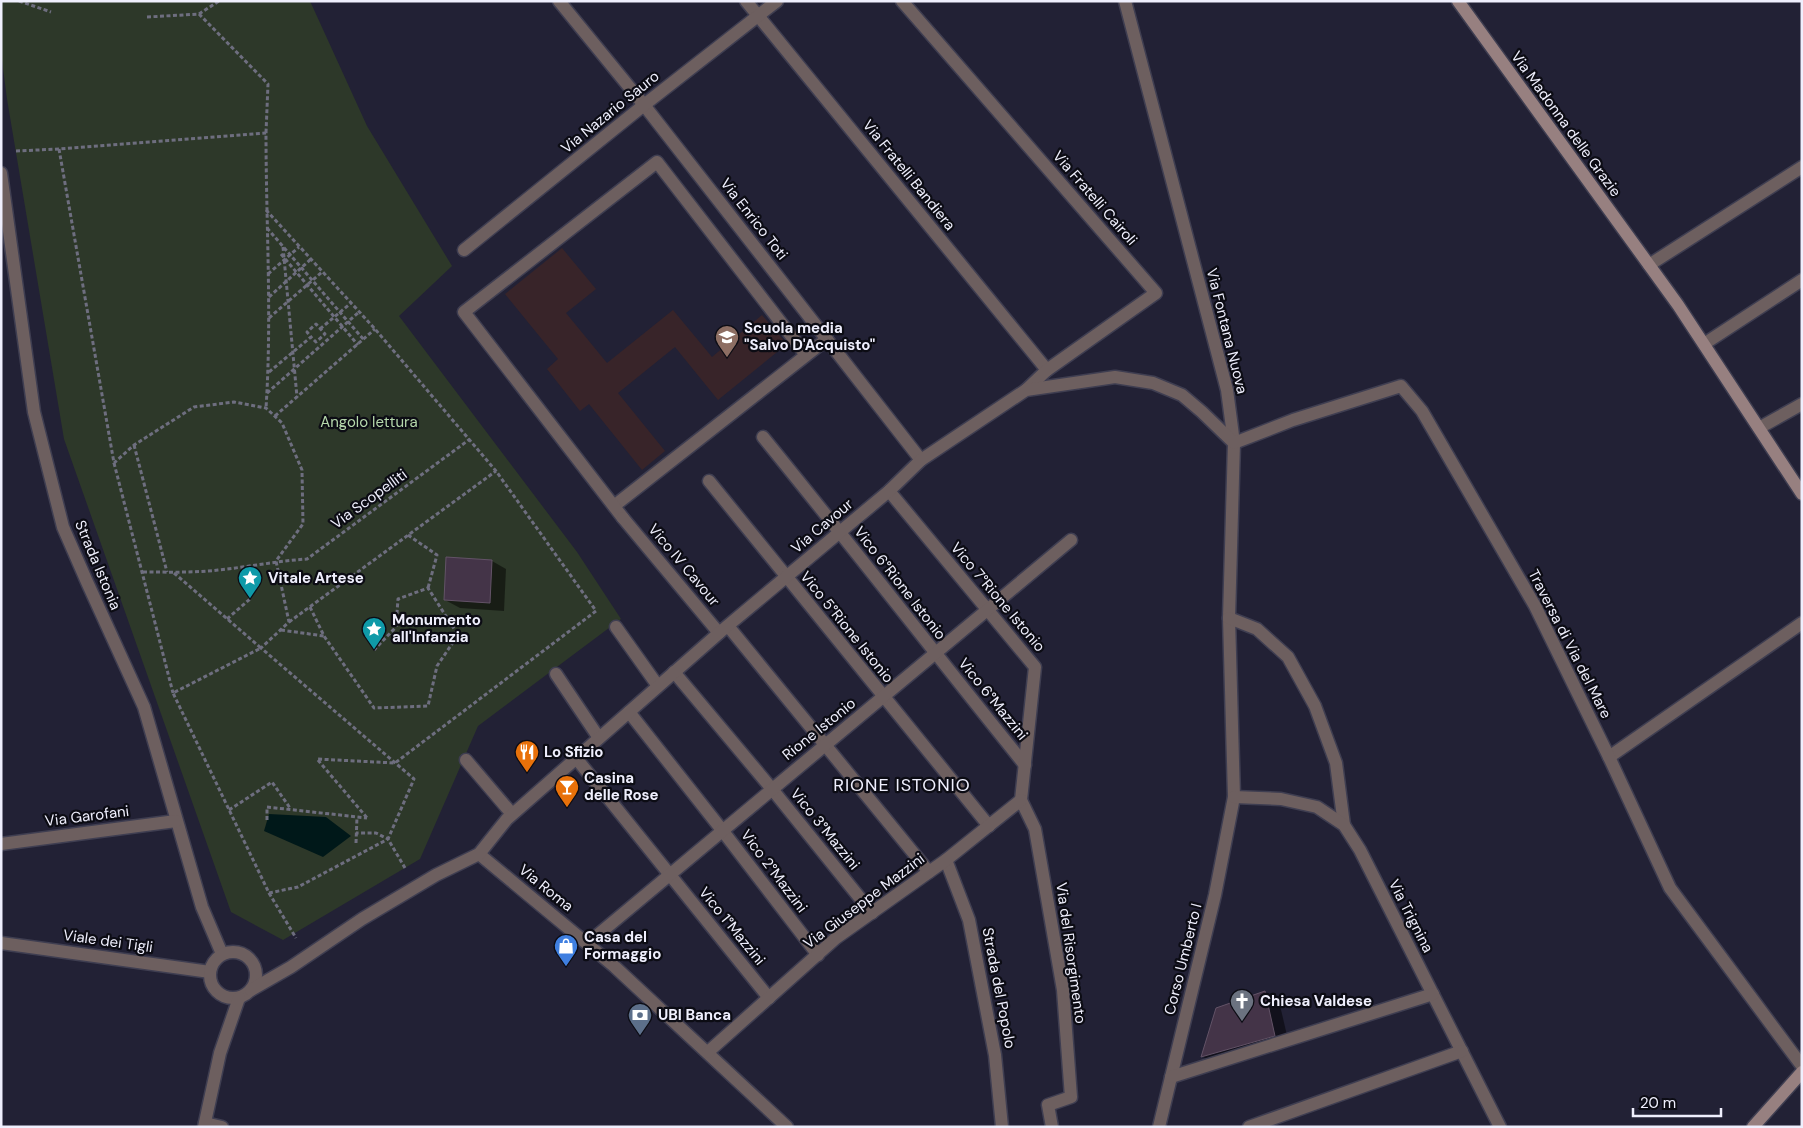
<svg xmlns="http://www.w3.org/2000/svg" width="1803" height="1128" font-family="'DM Sans',sans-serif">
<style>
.education{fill:#382429}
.green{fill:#2d3829}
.water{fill:#001819}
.shadow{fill:#0007}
.building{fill:#443448;stroke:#635367}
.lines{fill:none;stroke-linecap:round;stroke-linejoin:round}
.lane-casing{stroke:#3f3e51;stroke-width:15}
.street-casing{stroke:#3f3e51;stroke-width:15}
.secondary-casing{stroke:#3f3e51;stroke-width:15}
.path{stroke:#6e6e7f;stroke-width:3;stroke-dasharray:4 2.5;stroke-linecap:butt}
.lane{stroke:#6d5f5f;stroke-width:12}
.street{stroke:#6d5f5f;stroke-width:12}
.secondary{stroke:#978080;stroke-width:12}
.labels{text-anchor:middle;stroke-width:4.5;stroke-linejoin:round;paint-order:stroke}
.street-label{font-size:15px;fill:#efeffd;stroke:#0c0c14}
.poi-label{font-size:15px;font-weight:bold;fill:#efeffd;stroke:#0c0c14;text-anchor:start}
.park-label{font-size:15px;fill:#b5d7ab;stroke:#0c0c14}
.quarter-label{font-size:18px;letter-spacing:1px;fill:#efeffd;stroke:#0c0c14}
</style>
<rect width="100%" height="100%" fill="#222135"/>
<polygon class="education" points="562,248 596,289 566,313 607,363 673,310 712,357 762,315 787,344 718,400 675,347 618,393 665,451 642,470 589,404 580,411 547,369 558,359 505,294"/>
<polygon class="green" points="1,1 310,1 367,126 452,266 399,316 577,552 621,619 478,726 420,859 283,940 231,912 64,439 7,99 1,53"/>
<polygon class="water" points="269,814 326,817 351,836 323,857 264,831"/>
<g class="shadow">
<polygon points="492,561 506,569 504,611 460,608 445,600"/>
<polygon points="1264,993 1279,1001 1289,1044 1217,1065 1203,1057 1217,1009"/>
</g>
<g class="building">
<polygon points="446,557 492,560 490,603 444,600"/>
<polygon points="1265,991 1275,1036 1201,1057 1216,1008"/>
</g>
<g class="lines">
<g class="lane-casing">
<g id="lane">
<polyline points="614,506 827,339"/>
<polyline points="623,518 464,312 657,162 806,355"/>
</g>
</g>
<g class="street-casing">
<g id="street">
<polyline points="559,1 644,105 921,460"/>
<polyline points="746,1 1047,370"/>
<polyline points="902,1 1156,293 1047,370 1026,390"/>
<polyline points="1125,1 1227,390 1234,443 1229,618 1234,797 1215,895 1159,1127"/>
<polyline points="1,173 34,412 63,527 87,582 144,707 202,907 222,954"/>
<polyline points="464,250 644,105 777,1"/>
<polyline points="1649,265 1802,167"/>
<polyline points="1704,344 1802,280"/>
<polyline points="1759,428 1802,404"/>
<path d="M763 437C852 546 937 656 1025 765"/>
<polyline points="709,481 989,826"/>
<polyline points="889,491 1035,667 1021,800"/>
<polyline points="623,518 719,633"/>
<polyline points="1229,618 1257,629 1288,657 1315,706 1336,763 1344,825"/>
<polyline points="728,626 929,872"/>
<polyline points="616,627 658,686"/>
<polyline points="674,672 772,789 872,913"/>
<polyline points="556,674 599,738"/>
<polyline points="629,712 722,830 818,955"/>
<polyline points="1609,757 1802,623"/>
<polyline points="576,758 769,998"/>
<polyline points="466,760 512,814"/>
<polyline points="1234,797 1281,799 1317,807 1344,825 1360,850 1500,1127"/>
<polyline points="1021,800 1035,829 1063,990 1071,1097 1048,1105 1052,1127"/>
<polyline points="1,844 176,821"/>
<polyline points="479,854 615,967 787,1127"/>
<polyline points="946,860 969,920 995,1055 1002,1127"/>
<polyline points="1,943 210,972"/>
<polyline points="588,943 1071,540"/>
<circle cx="233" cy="975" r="23"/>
<polyline points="251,990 291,967 362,919 436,875 479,854 507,819 719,633 889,491 921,460 1026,390 1115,377 1153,383 1182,395 1202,412 1234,443 1293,420 1401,386 1422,411 1535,606 1609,757 1670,888 1802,1066"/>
<polyline points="708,1052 836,938 946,860 1021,800"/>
<polyline points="1171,1077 1433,994"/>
<polyline points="205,1123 222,1127"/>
<polyline points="204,1127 220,1053 239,998"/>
<polyline points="1249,1127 1462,1051"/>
</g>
</g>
<g class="secondary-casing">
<g id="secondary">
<polyline points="1458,1 1678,305 1802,494"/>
<polyline points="1753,1127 1802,1072"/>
</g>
</g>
<g class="path">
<polyline points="19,1 51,12"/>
<polyline points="199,14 268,84 266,133"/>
<polyline points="147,17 199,14 219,1"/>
<polyline points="59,149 114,463 134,445 194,407 234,402 266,408 282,423 302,470 303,524 276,561 289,622 261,648 414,779 388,839 405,868"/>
<path d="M16 151 59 149 266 133C266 225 272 316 266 408"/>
<polyline points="266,210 375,329 496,471 596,611 395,763 317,759 368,819"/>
<polyline points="267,228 364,340"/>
<polyline points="283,247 297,397"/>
<polyline points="281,254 358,345"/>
<polyline points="268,274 299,247"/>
<polyline points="269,297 311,259"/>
<polyline points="269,318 322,272"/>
<polyline points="320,329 351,303"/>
<polyline points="269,372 311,337 307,332 316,324 325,334 316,342 311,337"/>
<polyline points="267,393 359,312"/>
<polyline points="275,416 375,329"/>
<polyline points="134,445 167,572"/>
<polyline points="114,463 173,693"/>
<polyline points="408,535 437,555 428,588"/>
<path d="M143 572C168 572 193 573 218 570 248 567 277 561 307 559L470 439"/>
<polyline points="174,573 261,648 173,693 269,893 298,887 388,839 376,833 356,833"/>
<polyline points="310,607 324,636 374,708 428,706 437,666 458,635 428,588 398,599 396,627 374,650"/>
<polyline points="227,619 250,599"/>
<polyline points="289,622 496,471"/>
<polyline points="281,630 324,636"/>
<polyline points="229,810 272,782 290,808"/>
<polyline points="267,820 267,807 367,818"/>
<polyline points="356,843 357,817"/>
<polyline points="269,893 296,938"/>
</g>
<use href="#lane" class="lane"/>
<use href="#street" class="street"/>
<use href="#secondary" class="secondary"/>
</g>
<defs>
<g id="school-pin" transform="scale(1.25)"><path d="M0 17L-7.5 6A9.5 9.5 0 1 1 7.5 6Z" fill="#8d6e63" stroke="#0c0c14"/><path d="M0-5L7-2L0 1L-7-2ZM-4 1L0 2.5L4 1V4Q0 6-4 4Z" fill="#fff"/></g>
<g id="sight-pin" transform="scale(1.25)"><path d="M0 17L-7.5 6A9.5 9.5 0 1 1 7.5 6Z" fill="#0f9aa8" stroke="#0c0c14"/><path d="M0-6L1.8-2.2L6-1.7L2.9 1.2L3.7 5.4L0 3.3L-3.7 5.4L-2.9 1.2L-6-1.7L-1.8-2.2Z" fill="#fff"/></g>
<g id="restaurant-pin" transform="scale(1.25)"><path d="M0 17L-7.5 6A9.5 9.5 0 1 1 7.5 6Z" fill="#e8710a" stroke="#0c0c14"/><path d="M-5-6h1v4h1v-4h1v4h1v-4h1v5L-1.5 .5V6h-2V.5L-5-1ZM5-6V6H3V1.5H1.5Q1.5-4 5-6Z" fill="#fff"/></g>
<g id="bar-pin" transform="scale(1.25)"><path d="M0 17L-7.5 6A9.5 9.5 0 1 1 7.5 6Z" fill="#e8710a" stroke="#0c0c14"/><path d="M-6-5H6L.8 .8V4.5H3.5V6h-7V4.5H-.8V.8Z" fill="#fff"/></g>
<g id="shop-pin" transform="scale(1.25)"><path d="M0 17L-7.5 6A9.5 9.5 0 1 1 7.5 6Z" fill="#3f7fe0" stroke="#0c0c14"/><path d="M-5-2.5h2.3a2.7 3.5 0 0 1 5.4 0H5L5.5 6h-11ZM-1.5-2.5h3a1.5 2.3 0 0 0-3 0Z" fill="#fff"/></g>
<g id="church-pin" transform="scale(1.25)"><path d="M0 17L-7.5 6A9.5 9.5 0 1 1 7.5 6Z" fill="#6b7280" stroke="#0c0c14"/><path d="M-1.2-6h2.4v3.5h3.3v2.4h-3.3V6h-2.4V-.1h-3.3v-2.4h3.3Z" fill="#fff"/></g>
<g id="bank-pin" transform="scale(1.25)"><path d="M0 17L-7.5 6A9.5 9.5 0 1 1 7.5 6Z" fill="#5c6f8a" stroke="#0c0c14"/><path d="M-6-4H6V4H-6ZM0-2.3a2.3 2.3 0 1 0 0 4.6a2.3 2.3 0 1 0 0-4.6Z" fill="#fff"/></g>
</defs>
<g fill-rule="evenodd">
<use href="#school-pin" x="727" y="337"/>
<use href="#sight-pin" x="250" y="578"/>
<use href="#sight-pin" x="374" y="629"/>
<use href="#restaurant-pin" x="527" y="752"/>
<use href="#bar-pin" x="567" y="787"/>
<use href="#shop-pin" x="566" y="946"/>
<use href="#church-pin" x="1242" y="1001"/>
<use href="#bank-pin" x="640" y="1015"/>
</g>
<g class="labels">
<g class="street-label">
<text transform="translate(610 112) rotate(-39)" y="5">Via Nazario Sauro</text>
<text transform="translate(1566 124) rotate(54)" y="5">Via Madonna delle Grazie</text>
<text transform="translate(909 175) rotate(51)" y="5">Via Fratelli Bandiera</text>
<text transform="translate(1095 198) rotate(49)" y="5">Via Fratelli Cairoli</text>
<text transform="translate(754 219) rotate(52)" y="5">Via Enrico Toti</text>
<text transform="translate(1227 331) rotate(76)" y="5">Via Fontana Nuova</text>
<text transform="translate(369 499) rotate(-36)" y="5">Via Scopelliti</text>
<text transform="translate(822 526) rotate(-40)" y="5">Via Cavour</text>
<text transform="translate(98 565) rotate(67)" y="5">Strada Istonia</text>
<text transform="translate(684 565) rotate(50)" y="5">Vico IV Cavour</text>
<text transform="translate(900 583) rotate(52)" y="5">Vico 6°Rione Istonio</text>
<text transform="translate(998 597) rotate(50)" y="5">Vico 7°Rione Istonio</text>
<text transform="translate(847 627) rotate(51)" y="5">Vico 5°Rione Istonio</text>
<text transform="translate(1570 644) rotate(63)" y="5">Traversa di Via del Mare</text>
<text transform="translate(993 699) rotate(51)" y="5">Vico 6°Mazzini</text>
<text transform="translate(819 729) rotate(-39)" y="5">Rione Istonio</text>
<text transform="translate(87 816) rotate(-7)" y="5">Via Garofani</text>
<text transform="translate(825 829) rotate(51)" y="5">Vico 3°Mazzini</text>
<text transform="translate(774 871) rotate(53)" y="5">Vico 2°Mazzini</text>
<text transform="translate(546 888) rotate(39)" y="5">Via Roma</text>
<text transform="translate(864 901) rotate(-37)" y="5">Via Giuseppe Mazzini</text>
<text transform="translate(1411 916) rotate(63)" y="5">Via Trignina</text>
<text transform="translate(732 926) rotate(51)" y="5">Vico 1°Mazzini</text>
<text transform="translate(108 941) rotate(8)" y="5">Viale dei Tigli</text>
<text transform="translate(1071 953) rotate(82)" y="5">Via del Risorgimento</text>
<text transform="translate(1183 959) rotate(-76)" y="5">Corso Umberto I</text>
<text transform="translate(999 988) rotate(79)" y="5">Strada del Popolo</text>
</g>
<g class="poi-label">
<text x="744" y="333">Scuola media<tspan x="744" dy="17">"Salvo D'Acquisto"</tspan></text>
<text x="268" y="583">Vitale Artese</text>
<text x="392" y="625">Monumento<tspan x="392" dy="17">all'Infanzia</tspan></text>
<text x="544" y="757">Lo Sfizio</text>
<text x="584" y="783">Casina<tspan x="584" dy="17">delle Rose</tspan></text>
<text x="584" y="942">Casa del<tspan x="584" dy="17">Formaggio</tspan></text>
<text x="1260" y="1006">Chiesa Valdese</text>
<text x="658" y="1020">UBI Banca</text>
</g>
<g class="park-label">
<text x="369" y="427">Angolo lettura</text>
</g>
<g class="quarter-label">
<text x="902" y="791">RIONE ISTONIO</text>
</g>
</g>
<rect width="1803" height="1128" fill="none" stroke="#efeffd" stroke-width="5"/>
<path d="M1633 1108v8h88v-8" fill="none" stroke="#efeffd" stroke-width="2.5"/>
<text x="1640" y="1108" font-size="15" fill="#efeffd" stroke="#0c0c14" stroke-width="4" paint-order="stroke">20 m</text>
</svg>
